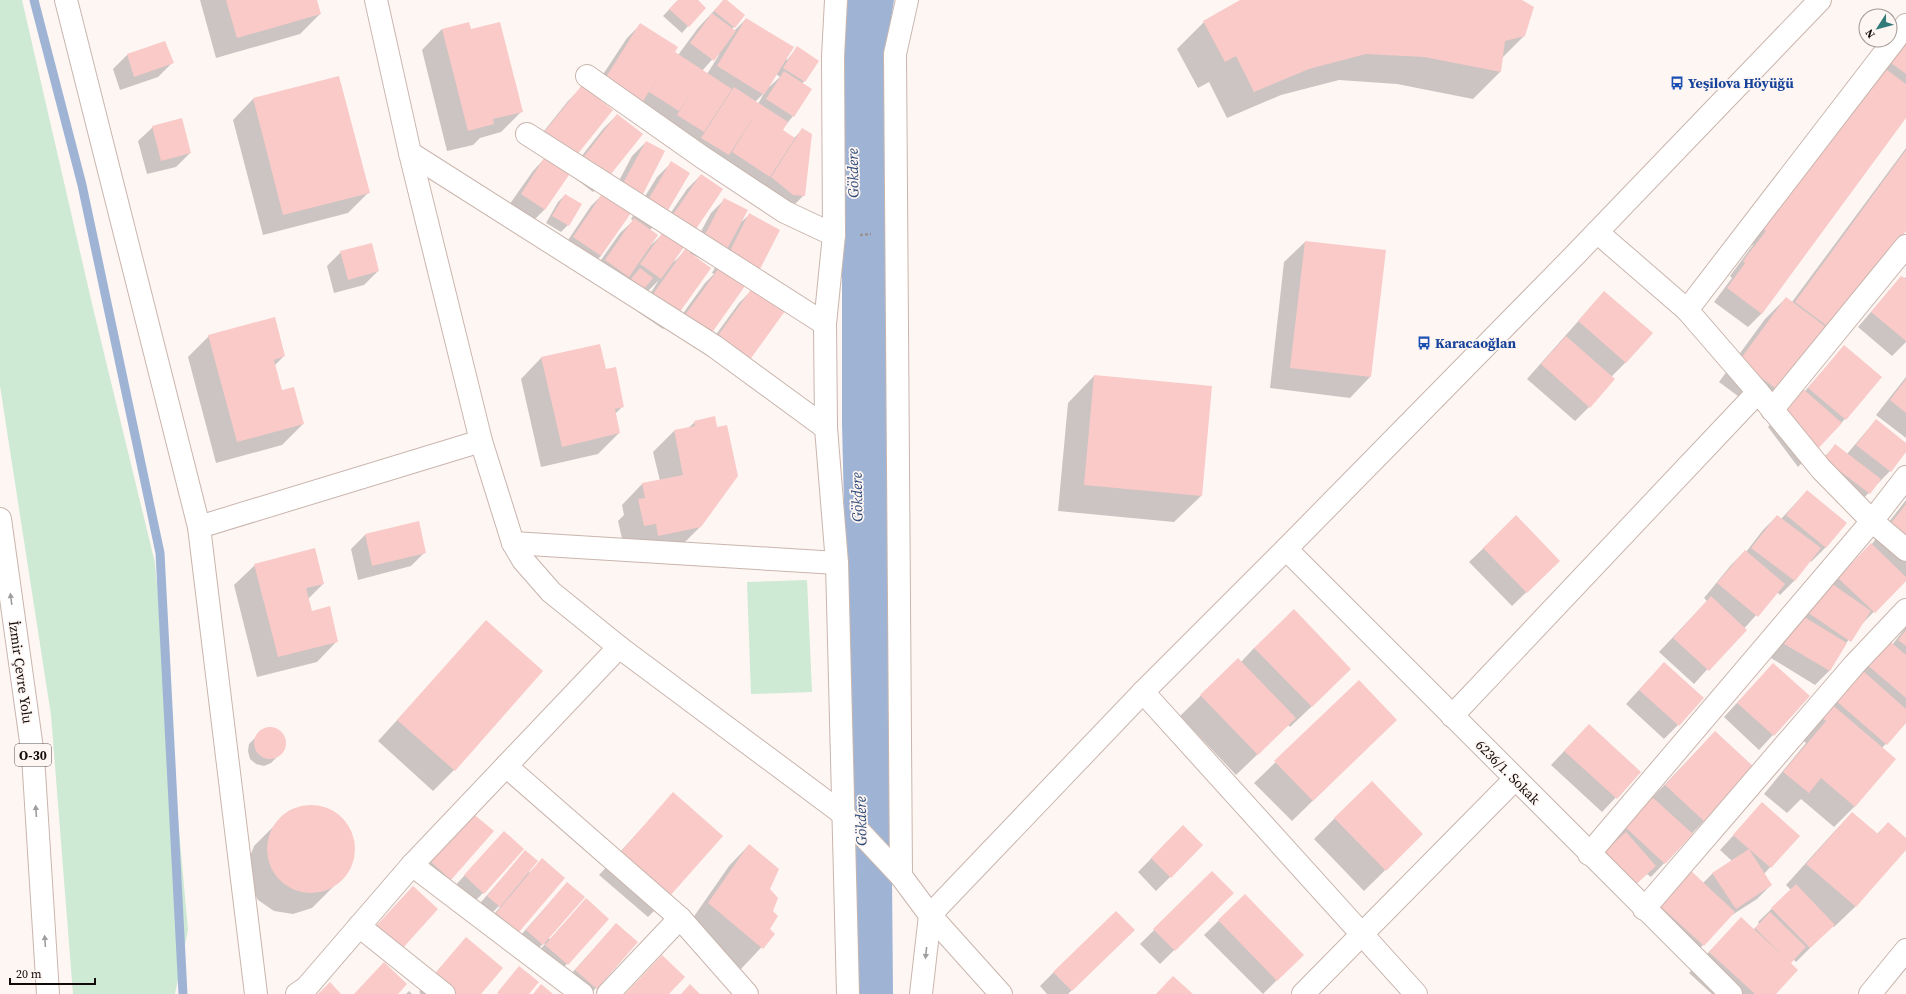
<svg xmlns="http://www.w3.org/2000/svg" width="1906" height="994" font-family="'Source Serif 4',serif">
<style>
.green{fill:#cee9d4}
.water{fill:#9fb4d5}
.shadow{fill:#0003;fill-rule:evenodd}
.lines{fill:none;stroke-linecap:round;stroke-linejoin:round}
.stream{stroke:#9fb4d5;stroke-width:9}
.building{fill:#f9cac8}
.minor-casing{stroke:#c9b5ad;stroke-width:24}
.tertiary-casing{stroke:#c9b5ad;stroke-width:24}
.motorway-casing{stroke:#c9b5ad;stroke-width:24}
.path{stroke:#9a9390;stroke-width:2.5;stroke-dasharray:3 2;stroke-linecap:butt}
.minor{stroke:#fff;stroke-width:22}
.tertiary{stroke:#fff;stroke-width:22}
.motorway{stroke:#fff;stroke-width:22}
.oneway{fill:#9f9d9c}
.labels{text-anchor:middle;stroke-width:3.5;stroke-linejoin:round;paint-order:stroke}
.shield{fill:#fef6f3;stroke:#57514e;stroke-width:1}
.shield-label{font-size:13px;font-weight:bold;fill:#100a08}
.transit-label{font-size:14px;font-weight:bold;fill:#164399;stroke:#fef6f3;text-anchor:start}
.street-label{font-size:14px;fill:#100a08;stroke:#fef6f3}
.water-label{font-size:15px;font-style:italic;fill:#304c7a;stroke:#fef6f3}
</style>
<rect width="100%" height="100%" fill="#fef6f3"/>
<g class="green">
<polygon points="0,0 22,0 93,308 155,563 188,930 175,994 73,994 51,715 0,386"/>
<polygon points="807,580 812,692 751,694 747,582"/>
</g>
<polygon class="water" points="848,0 894,0 885,57 893,994 856,994 842,424 842,29"/>
<g class="shadow">
<polygon points="200,0 316,0 320,14 300,34 216,58"/>
<polygon points="678,0 696,0 688,26 682,33 663,16"/>
<path d="M724 0 744 15 732 29 734 31 746 19 787 60 797 48 818 61 802 84 793 116 781 131 793 139 802 130 804 195 790 209 758 192 762 183 755 190 592 91 627 38 641 24 678 55 698 28ZM717 54 719 55 707 74 702 71ZM776 74 780 77 768 88ZM764 93 758 104 755 102Z"/>
<polygon points="1242,0 1520,0 1524,36 1502,58 1500,72 1473,99 1397,84 1339,80 1281,95 1227,118 1209,82 1198,88 1177,49 1204,22"/>
<polygon points="442,29 470,30 522,111 501,132 480,138 473,145 447,151 422,50"/>
<polygon points="1906,39 1906,116 1762,313 1748,327 1714,302 1732,278 1730,276 1753,245 1747,241"/>
<polygon points="165,42 172,63 158,77 120,90 113,69 127,55"/>
<polygon points="582,87 575,155 569,172 603,129 617,115 607,178 593,192 568,173 544,210 530,224 507,208 533,171 546,157 532,146 568,101"/>
<polygon points="253,99 369,192 348,213 263,235 233,120"/>
<polygon points="153,127 190,153 176,167 147,174 138,141"/>
<polygon points="646,142 601,256 587,270 560,252 591,206 605,192 611,196 632,156"/>
<polygon points="1906,148 1906,230 1778,390 1758,411 1719,382 1765,319 1786,298 1792,302"/>
<polygon points="671,163 663,216 650,230 651,245 663,234 659,230 687,189 701,175 674,262 685,251 689,253 711,213 725,199 739,224 749,215 779,230 671,330 705,283 714,274 712,273 723,253 711,264 693,255 677,315 663,329 638,312 659,280 647,292 591,274 620,233 633,221 631,219 657,177"/>
<polygon points="565,195 568,225 561,232 546,223 558,202"/>
<polygon points="1305,242 1370,377 1350,398 1270,388 1284,262"/>
<polygon points="341,252 378,271 364,285 334,293 327,266"/>
<polygon points="1901,277 1904,279 1906,277 1906,342 1892,356 1858,327"/>
<polygon points="753,289 784,312 704,351 739,303"/>
<polygon points="1604,292 1626,362 1611,377 1589,407 1575,421 1527,379"/>
<polygon points="209,336 284,356 274,366 281,392 303,424 282,445 216,463 188,357"/>
<polygon points="1844,347 1845,419 1798,467 1768,427 1788,404 1804,392"/>
<polygon points="541,358 605,370 623,406 615,414 619,433 598,454 541,467 521,379"/>
<polygon points="1094,376 1201,496 1174,522 1058,511 1068,403"/>
<polygon points="1906,377 1906,438 1876,415"/>
<polygon points="714,417 701,526 680,547 624,547 618,521 624,515 622,505 642,484 660,481 653,452 674,431 688,428 695,422"/>
<polygon points="1876,420 1906,444 1906,451 1890,471 1855,507 1821,460 1835,446 1847,454"/>
<polygon points="1807,491 1845,523 1825,548 1811,562 1810,560 1794,581 1780,595 1777,592 1694,684 1659,652 1707,601 1704,598 1731,565 1745,551 1746,552 1763,530 1777,516 1781,519"/>
<polygon points="1906,500 1906,579 1860,626 1842,648 1829,671 1815,685 1771,658 1787,631 1871,545"/>
<polygon points="1516,517 1559,561 1512,606 1469,562"/>
<polygon points="418,522 425,552 411,566 358,580 351,549 365,535"/>
<polygon points="255,565 323,584 308,599 311,612 337,641 317,662 257,677 234,585"/>
<polygon points="487,622 542,671 454,770 433,791 378,741"/>
<polygon points="1906,627 1906,722 1882,748 1855,806 1834,827 1801,799 1787,813 1764,794 1806,743 1798,736 1847,684 1892,645"/>
<polygon points="1254,648 1329,690 1290,727 1288,725 1236,775 1180,716 1238,659 1241,662"/>
<polygon points="1650,678 1678,725 1664,739 1626,704"/>
<polygon points="1760,678 1809,696 1759,750 1724,717"/>
<polygon points="1359,682 1375,740 1292,821 1254,783"/>
<polygon points="1589,725 1640,772 1602,812 1551,765"/>
<polygon points="270,728 277,730 283,735 285,742 284,750 271,763 264,766 256,764 250,759 248,751 249,744 262,731"/>
<polygon points="1715,732 1754,768 1651,877 1647,874 1620,898 1591,865 1614,844 1609,839 1652,798"/>
<polygon points="673,794 668,897 648,917 599,875"/>
<polygon points="1762,804 1798,836 1764,874 1771,885 1757,899 1729,917 1689,960 1645,919 1676,886 1703,883 1712,874 1732,861 1720,850"/>
<polygon points="307,806 326,808 343,819 352,836 354,855 347,873 312,908 293,914 274,911 258,900 249,883 247,864 254,846 289,811"/>
<polygon points="1852,813 1877,834 1888,823 1906,839 1906,848 1855,907 1834,927 1832,926 1796,962 1793,959 1789,963 1774,994 1712,994 1689,973 1741,918 1753,930 1759,924 1758,922 1791,890 1786,885 1832,834"/>
<polygon points="1335,818 1422,834 1364,891 1314,839"/>
<polygon points="1183,826 1202,845 1156,891 1138,872"/>
<polygon points="457,827 450,879 436,893 415,875"/>
<polygon points="504,833 483,893 469,907 451,890"/>
<polygon points="749,845 769,890 772,912 768,929 774,934 741,969 688,925 729,866"/>
<polygon points="525,852 529,873 542,860 564,878 504,946 483,927 500,907 499,906 485,920 474,910"/>
<polygon points="1212,873 1232,893 1160,964 1140,944"/>
<polygon points="567,883 548,938 550,939 586,900 608,919 553,979 531,959 545,944 544,943 528,958 512,945"/>
<polygon points="1245,895 1302,955 1263,994 1204,935"/>
<polygon points="616,924 636,942 596,988 590,994 561,985"/>
<polygon points="466,938 480,994 421,994 419,992"/>
<polygon points="1119,944 1068,994 1047,994 1040,986 1054,972"/>
<polygon points="409,991 412,994 406,994"/>
</g>
<g class="lines">
<polyline class="stream" points="34,0 82,185 160,553 183,994"/>
</g>
<g class="building">
<polygon points="226,0 317,0 321,14 237,38"/>
<polygon points="678,0 698,0 706,8 689,27 669,9"/>
<polygon points="723,0 727,0 745,15 735,28 714,11"/>
<polygon points="1240,0 1522,0 1534,7 1525,36 1505,41 1501,72 1424,57 1366,54 1309,69 1254,92 1236,56 1225,62 1203,21"/>
<polygon points="712,13 736,31 714,61 690,43"/>
<polygon points="746,18 794,47 764,95 717,66"/>
<polygon points="469,22 471,29 500,22 523,112 493,119 494,124 468,131 442,29"/>
<polygon points="640,23 678,47 675,52 732,89 704,132 677,115 695,86 679,111 649,92 664,68 643,101 606,77"/>
<polygon points="165,41 174,63 134,77 127,54"/>
<polygon points="1906,43 1906,74 1891,63"/>
<polygon points="797,46 819,61 805,82 783,68"/>
<polygon points="1883,67 1906,84 1906,118 1762,314 1727,288 1745,263 1743,261 1766,231 1760,227"/>
<polygon points="784,71 812,89 794,117 766,99"/>
<polygon points="339,76 370,193 283,215 253,98"/>
<polygon points="582,85 613,110 576,156 545,131"/>
<polygon points="734,87 788,122 783,130 795,138 770,177 732,152 756,113 729,155 701,138"/>
<polygon points="617,114 643,134 607,179 582,159"/>
<polygon points="182,118 191,153 161,161 152,126"/>
<polygon points="802,128 812,134 805,196 793,195 771,177"/>
<polygon points="646,141 665,151 642,196 622,185"/>
<polygon points="1906,150 1906,231 1831,329 1795,302"/>
<polygon points="546,155 571,172 545,210 521,194"/>
<polygon points="671,161 690,173 664,217 645,205"/>
<polygon points="701,174 723,189 694,232 672,216"/>
<polygon points="604,191 633,210 601,256 573,237"/>
<polygon points="565,194 582,204 569,226 552,216"/>
<polygon points="724,198 748,210 726,251 703,238"/>
<polygon points="749,213 780,230 757,275 726,259"/>
<polygon points="634,218 658,235 629,277 605,260"/>
<polygon points="663,232 684,247 661,279 640,264"/>
<polygon points="1305,241 1386,250 1371,377 1290,368"/>
<polygon points="372,243 379,271 348,280 340,251"/>
<polygon points="685,249 711,268 677,316 651,297"/>
<polygon points="640,268 653,278 644,289 631,279"/>
<polygon points="719,268 745,286 711,334 685,315"/>
<polygon points="1901,276 1906,279 1906,341 1871,312"/>
<polygon points="752,288 785,311 749,361 717,337"/>
<polygon points="1604,291 1653,333 1626,363 1578,321"/>
<polygon points="1786,297 1826,327 1779,391 1739,361"/>
<polygon points="275,317 285,356 274,360 282,390 294,387 304,424 237,442 208,335"/>
<polygon points="1566,336 1615,379 1590,408 1541,364"/>
<polygon points="600,344 606,369 616,367 624,407 615,409 620,433 562,447 541,357"/>
<polygon points="1844,345 1882,377 1846,420 1808,388"/>
<polygon points="1094,375 1212,386 1202,496 1084,485"/>
<polygon points="1906,379 1906,413 1890,400"/>
<polygon points="1802,388 1842,423 1813,454 1781,413"/>
<polygon points="715,416 717,427 727,425 738,476 701,527 658,536 656,524 644,526 638,499 645,498 642,483 683,475 674,430 695,426 694,421"/>
<polygon points="1876,419 1906,443 1906,452 1891,472 1856,445"/>
<polygon points="1835,444 1881,479 1870,494 1824,459"/>
<polygon points="1807,490 1847,523 1826,548 1786,515"/>
<polygon points="1906,504 1906,541 1888,527"/>
<polygon points="1516,515 1560,561 1527,593 1483,548"/>
<polygon points="1777,515 1821,548 1795,581 1751,548"/>
<polygon points="419,521 426,553 372,566 365,534"/>
<polygon points="1871,543 1906,577 1906,581 1875,613 1838,578"/>
<polygon points="315,548 324,584 306,588 312,611 330,606 338,642 278,657 254,564"/>
<polygon points="1745,550 1785,584 1758,617 1717,583"/>
<polygon points="1828,581 1871,611 1851,642 1807,612"/>
<polygon points="1711,596 1747,630 1709,671 1673,638"/>
<polygon points="1294,609 1351,669 1312,707 1254,648"/>
<polygon points="1801,615 1847,643 1830,671 1784,644"/>
<polygon points="486,620 543,671 455,771 397,720"/>
<polygon points="1906,630 1906,646 1898,640"/>
<polygon points="1886,638 1906,655 1906,698 1865,663"/>
<polygon points="1238,658 1296,718 1258,755 1200,695"/>
<polygon points="1664,662 1704,698 1679,726 1639,690"/>
<polygon points="1773,663 1810,696 1774,736 1737,703"/>
<polygon points="1861,669 1906,709 1906,723 1887,745 1834,699"/>
<polygon points="1359,680 1397,720 1313,801 1274,761"/>
<polygon points="1829,702 1896,759 1855,807 1821,778 1809,793 1783,772 1826,721 1818,715"/>
<polygon points="1589,724 1641,772 1617,799 1564,751"/>
<circle cx="270" cy="743" r="16"/>
<polygon points="1715,731 1755,768 1705,822 1665,785"/>
<polygon points="1372,781 1423,834 1386,871 1334,818"/>
<polygon points="673,792 723,836 669,897 619,854"/>
<polygon points="1650,795 1693,834 1665,864 1623,825"/>
<polygon points="1762,802 1800,836 1771,868 1749,849 1772,885 1736,909 1712,873 1749,849 1733,835"/>
<circle cx="311" cy="849" r="44"/>
<polygon points="471,812 494,831 451,880 429,860"/>
<polygon points="1852,812 1878,834 1888,822 1906,838 1906,850 1856,907 1806,864"/>
<polygon points="1183,825 1203,845 1171,878 1151,858"/>
<polygon points="504,831 524,849 484,894 464,875"/>
<polygon points="1626,832 1656,866 1635,885 1605,851"/>
<polygon points="749,844 779,869 770,889 778,898 773,911 778,916 770,929 775,934 763,949 708,903"/>
<polygon points="525,850 538,861 500,907 487,896"/>
<polygon points="542,858 565,878 519,932 496,913"/>
<polygon points="1690,870 1735,912 1704,946 1659,905"/>
<polygon points="1212,871 1234,893 1175,951 1153,929"/>
<polygon points="567,882 585,897 543,945 526,930"/>
<polygon points="1796,884 1835,925 1810,948 1771,908"/>
<polygon points="413,886 438,909 402,949 376,926"/>
<polygon points="1245,894 1304,955 1277,981 1218,920"/>
<polygon points="586,898 609,919 568,965 545,945"/>
<polygon points="1116,911 1135,930 1072,991 1053,972"/>
<polygon points="1770,912 1806,947 1791,963 1798,970 1776,994 1755,994 1709,952 1741,917 1782,955 1755,928"/>
<polygon points="616,923 638,942 597,989 575,970"/>
<polygon points="466,937 503,968 481,994 451,994 432,977"/>
<polygon points="662,955 685,977 669,994 625,994"/>
<polygon points="384,962 407,984 398,994 354,994"/>
<polygon points="519,966 539,982 529,994 499,994 497,993"/>
<polygon points="1173,976 1193,994 1156,994"/>
<polygon points="330,982 341,994 318,994"/>
<polygon points="541,984 553,994 533,994"/>
<polygon points="690,984 700,994 681,994"/>
</g>
<g class="lines">
<g class="minor-casing">
<g id="minor">
<polyline points="66,0 199,527 256,994"/>
<polyline points="376,0 410,153 481,441 513,543 523,560 551,592 619,647 843,814 901,876"/>
<polyline points="836,0 833,57 834,235 825,324 826,428 837,563 848,994"/>
<polyline points="907,0 895,54 901,876 930,915"/>
<polyline points="587,76 702,157 785,212 834,235"/>
<polyline points="527,134 825,324"/>
<polyline points="410,153 714,346 826,428"/>
<polyline points="1597,232 1687,310 1758,392 1821,469 1872,521 1906,550"/>
<polyline points="1687,310 1906,25"/>
<polyline points="1772,410 1906,246"/>
<polyline points="199,527 481,441"/>
<polyline points="513,543 837,563"/>
<polyline points="1286,549 1731,994"/>
<polyline points="1143,692 1416,994"/>
<polyline points="1452,716 1758,392"/>
<polyline points="506,766 680,918 747,994"/>
<polyline points="1589,854 1872,521 1906,477"/>
<polyline points="412,865 582,994"/>
<polyline points="1644,909 1854,665 1906,610"/>
<polyline points="359,926 444,994"/>
<polyline points="297,994 306,988 412,865 619,647"/>
<polyline points="608,994 680,918"/>
<polyline points="1303,994 1515,779"/>
</g>
</g>
<g class="tertiary-casing">
<g id="tertiary">
<polyline points="930,915 1001,994"/>
<polyline points="921,994 930,915 1143,692 1286,549 1574,256 1820,0"/>
<polyline points="1870,994 1906,950"/>
</g>
</g>
<g class="motorway-casing">
<polyline id="motorway" points="0,519 33,756 48,994"/>
</g>
<polyline class="path" points="860,235 871,234"/>
<use href="#minor" class="minor"/>
<use href="#tertiary" class="tertiary"/>
<use href="#motorway" class="motorway"/>
</g>
<defs><path id="oneway-solid" d="M-6-.8H1V-3.2L6.5 0L1 3.2V.8H-6Z"/></defs>
<g class="oneway">
<use href="#oneway-solid" transform="translate(11 599) rotate(-98)"/>
<use href="#oneway-solid" transform="translate(36 811) rotate(-94)"/>
<use href="#oneway-solid" transform="translate(45 941) rotate(-94)"/>
<use href="#oneway-solid" transform="translate(926 953) rotate(96)"/>
</g>
<defs>
<g id="bus-bare" transform="scale(1.08)"><path d="M-5-6H5V4H4V6H2V4H-2V6H-4V4H-5ZM-3.5-4V0h7V-4ZM-3.5 1.2v1.5H-2V1.2ZM2 1.2v1.5H3.5V1.2Z" fill="#1a4fb4" stroke="#fef6f3" stroke-width="2.5" paint-order="stroke"/></g>
</defs>
<g fill-rule="evenodd">
<use href="#bus-bare" x="1677" y="83"/>
<use href="#bus-bare" x="1424" y="343"/>
</g>
<g class="labels">
<rect class="shield" x="15" y="744" width="36" height="22" rx="3"/>
<g class="shield-label">
<text x="33" y="760">O-30</text>
</g>
<g class="transit-label">
<text x="1688" y="88">Yeşilova Höyüğü</text>
<text x="1435" y="348">Karacaoğlan</text>
</g>
<g class="street-label">
<text transform="translate(21 672) rotate(82)" y="5">İzmir Çevre Yolu</text>
<text transform="translate(1508 772) rotate(45)" y="5">6236/1. Sokak</text>
</g>
<g class="water-label">
<text transform="translate(853 173) rotate(-91)" y="5">Gökdere</text>
<text transform="translate(857 497) rotate(-91)" y="5">Gökdere</text>
<text transform="translate(861 821) rotate(-91)" y="5">Gökdere</text>
</g>
</g>
<g transform="translate(1878 28) rotate(234)"><circle r="19" fill="#fef6f3" stroke="#9f9895"/>
<path d="M0-3L7 15L0 10L-7 15Z" fill="#327b7b"/>
<text y="-6" font-size="11" font-weight="bold" text-anchor="middle" fill="#100a08">N</text>
</g>
<path d="M10 978v6h85v-6" fill="none" stroke="#100a08" stroke-width="2"/>
<text x="16" y="978" font-size="12" fill="#100a08" stroke="#fef6f3" stroke-width="3" paint-order="stroke">20 m</text>
</svg>
